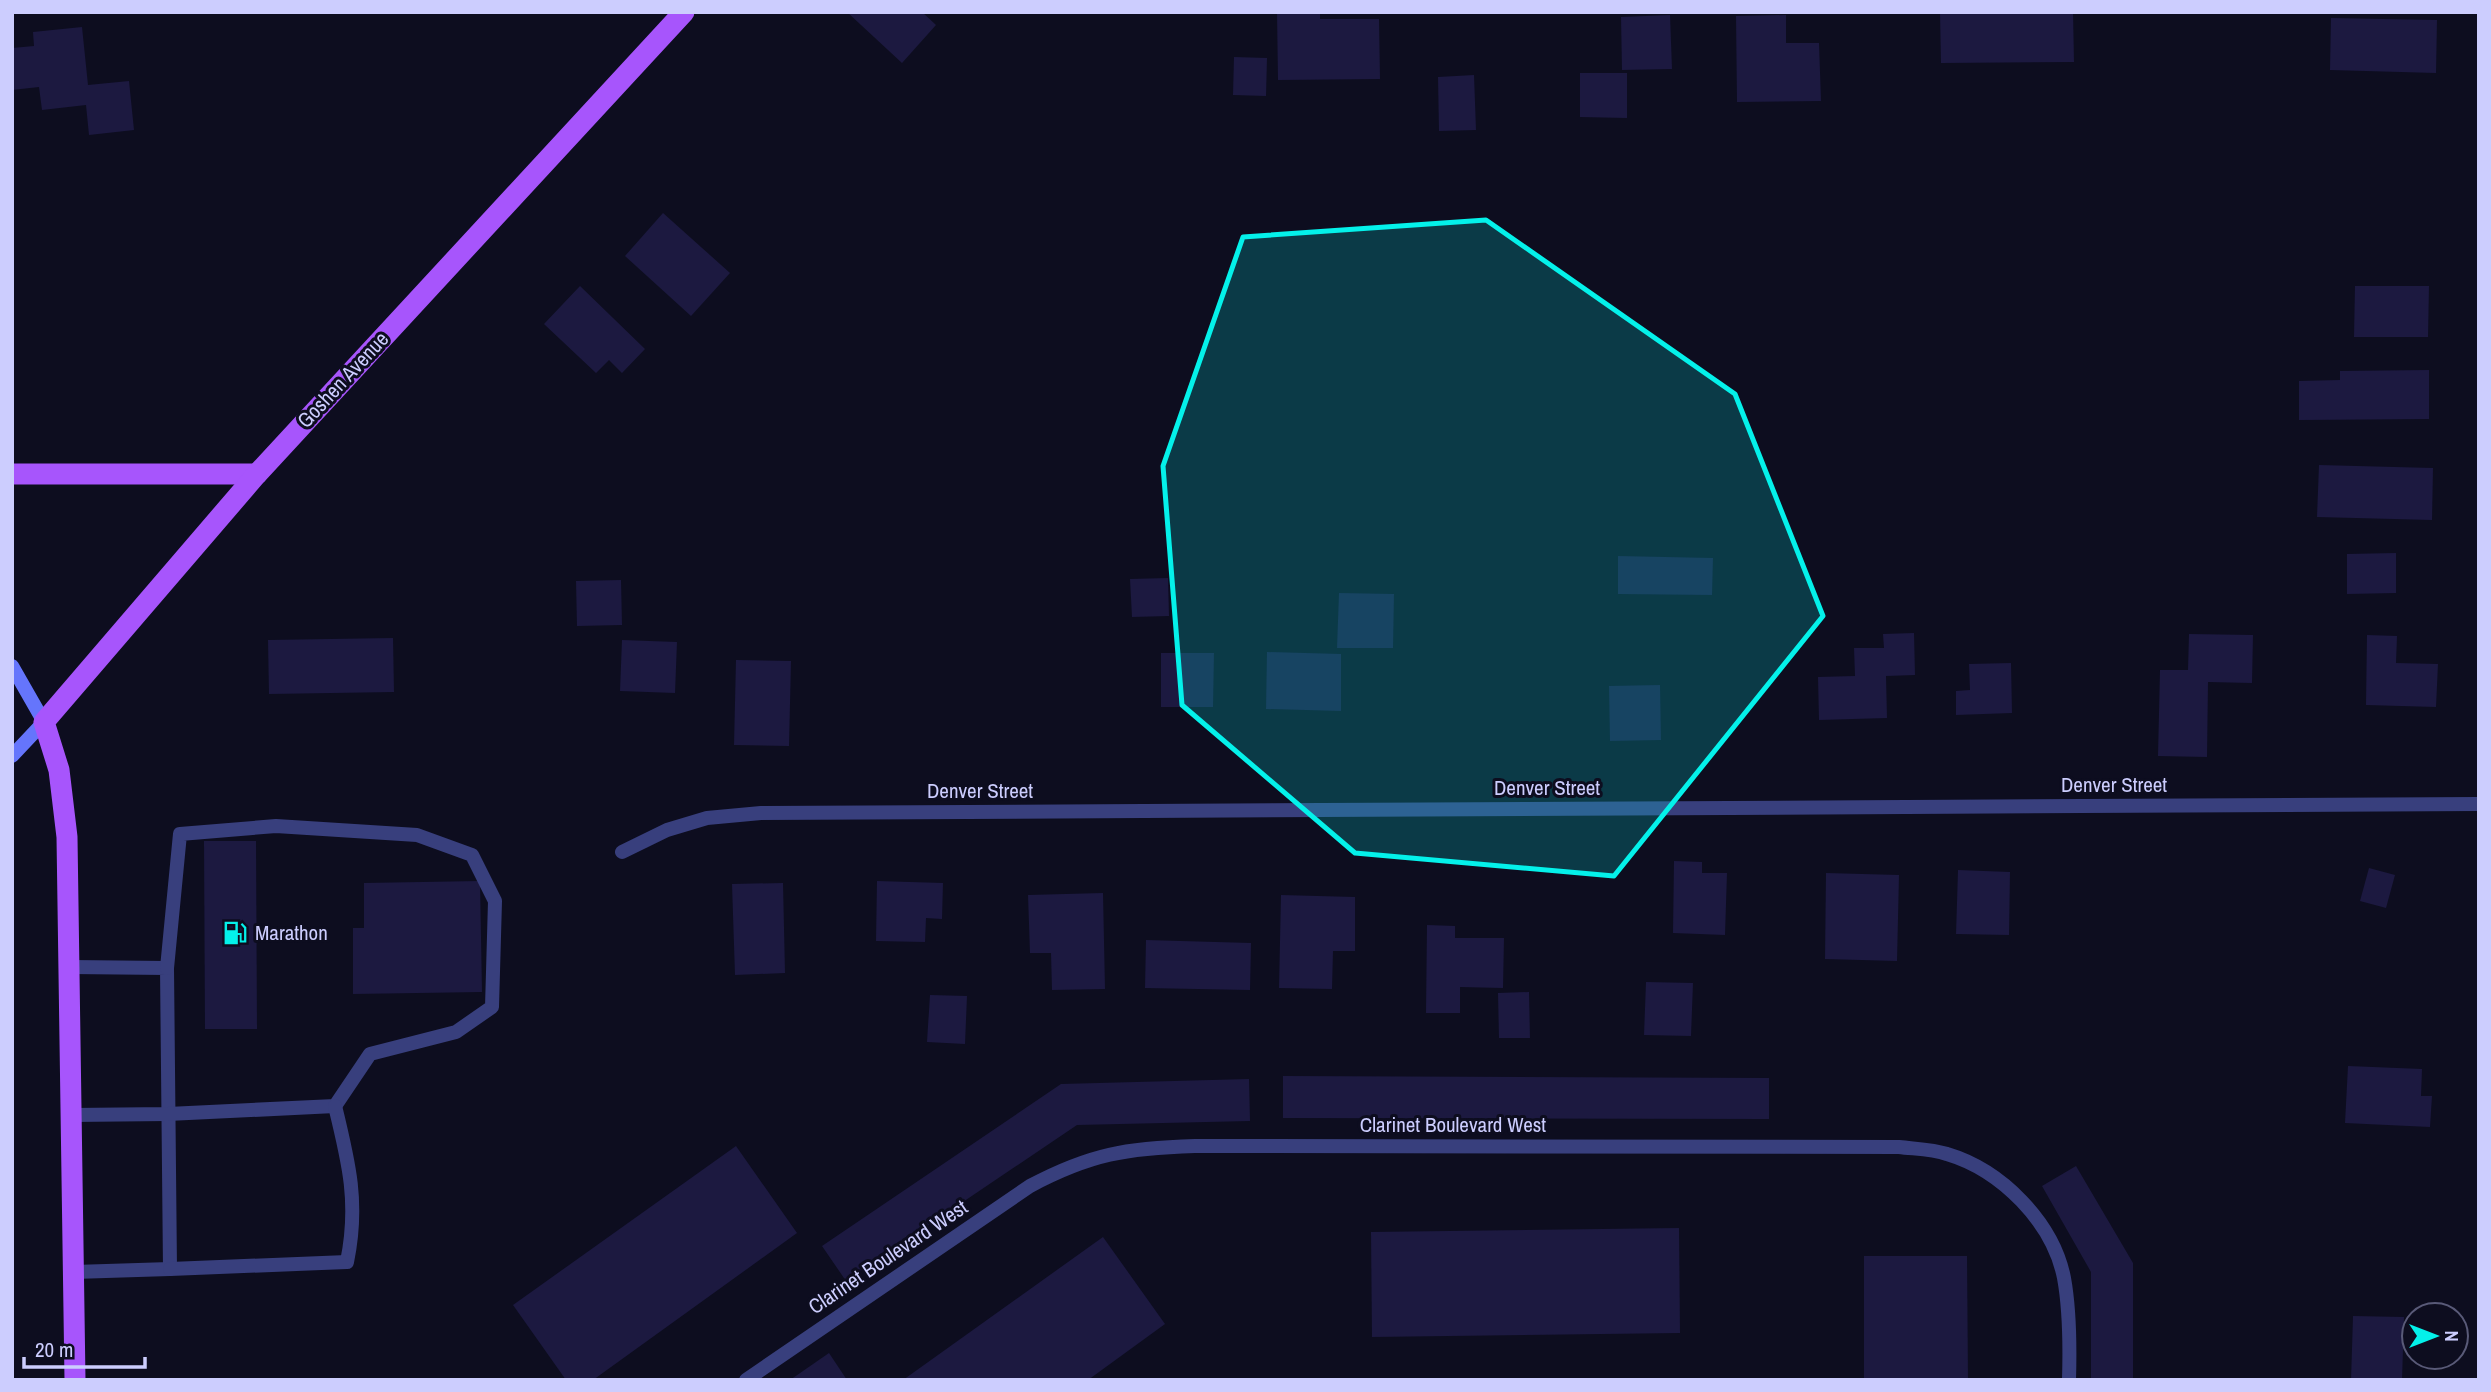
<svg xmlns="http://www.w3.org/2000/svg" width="2491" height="1392" font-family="'Archivo Narrow',sans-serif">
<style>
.building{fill:#1c1940}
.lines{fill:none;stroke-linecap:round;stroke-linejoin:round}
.lane{stroke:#383f7d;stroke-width:14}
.street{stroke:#383f7d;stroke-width:14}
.secondary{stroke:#6575fc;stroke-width:14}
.primary{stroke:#a755fc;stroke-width:21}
.marked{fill:#04f1ea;fill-opacity:0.2;stroke:#04f1ea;stroke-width:5;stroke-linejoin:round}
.labels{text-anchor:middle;stroke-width:6;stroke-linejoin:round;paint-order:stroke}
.street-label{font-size:21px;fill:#cccdfe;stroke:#0d0d1f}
.poi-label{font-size:21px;fill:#cccdfe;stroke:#0d0d1f;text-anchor:start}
</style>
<rect width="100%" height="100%" fill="#0d0d1f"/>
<g class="building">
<polygon points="847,12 922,12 936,25 902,63"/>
<polygon points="1277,12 1320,12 1320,19 1379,19 1380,79 1278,80"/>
<polygon points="1940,12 2073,12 2074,62 1941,63"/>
<polygon points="1670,15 1672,69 1622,70 1621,17"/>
<polygon points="1786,15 1786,43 1819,43 1821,101 1737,102 1736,16"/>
<polygon points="2331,18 2437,20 2436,73 2330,70"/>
<polygon points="82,27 88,85 129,81 134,130 89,135 86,105 42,110 39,87 12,90 12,48 34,46 33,32"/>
<polygon points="1234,57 1267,58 1266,96 1233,95"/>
<polygon points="1580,73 1627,73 1627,118 1580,117"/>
<polygon points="1474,75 1476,130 1439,131 1438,77"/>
<polygon points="663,213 730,273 691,316 625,256"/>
<polygon points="580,286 645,349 622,373 609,360 596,373 544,324"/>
<polygon points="2355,286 2429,286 2428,337 2354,337"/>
<polygon points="2429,370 2429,419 2299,420 2299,381 2340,380 2340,371"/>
<polygon points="2319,465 2433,468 2432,520 2317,517"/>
<polygon points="2396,553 2396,593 2347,594 2347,554"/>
<polygon points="1618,556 1713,558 1712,595 1618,594"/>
<polygon points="1168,578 1169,616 1132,617 1130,579"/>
<polygon points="621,580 622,625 577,626 576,581"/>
<polygon points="1339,593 1394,594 1393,648 1337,648"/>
<polygon points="1914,633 1915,675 1886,676 1887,718 1819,720 1818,677 1855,676 1854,648 1884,648 1883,634"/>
<polygon points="2189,634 2253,635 2252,683 2208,682 2207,757 2158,756 2160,670 2188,670"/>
<polygon points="2367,635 2397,636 2396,663 2438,664 2436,707 2366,705"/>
<polygon points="393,638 394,692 269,694 268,640"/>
<polygon points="622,640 677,642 675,693 620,691"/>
<polygon points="1267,652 1341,654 1341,711 1266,709"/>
<polygon points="1161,653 1214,653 1213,707 1161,707"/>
<polygon points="736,660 791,661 789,746 734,745"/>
<polygon points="2011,663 2012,713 1956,715 1956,691 1970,690 1969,664"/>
<polygon points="1660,685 1661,740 1610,741 1609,686"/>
<polygon points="204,841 256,841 257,1029 205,1029"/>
<polygon points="1674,861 1702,862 1702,873 1727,873 1725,935 1673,933"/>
<polygon points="2369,868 2395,875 2386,908 2360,901"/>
<polygon points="1958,870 2010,872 2009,935 1956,934"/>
<polygon points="1826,873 1899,875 1897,961 1825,959"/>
<polygon points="480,881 482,992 353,994 353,928 364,928 364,883"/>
<polygon points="877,881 943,883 942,919 926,918 925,942 876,941"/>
<polygon points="783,883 785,973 735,975 732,884"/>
<polygon points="1103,893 1105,989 1052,990 1051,953 1030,953 1028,895"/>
<polygon points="1281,895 1355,897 1355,951 1333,951 1332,989 1279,988"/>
<polygon points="1427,925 1455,926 1455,938 1504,938 1503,988 1460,987 1460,1013 1426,1013"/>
<polygon points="1146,940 1251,943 1250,990 1145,988"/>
<polygon points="1646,982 1693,983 1691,1036 1644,1035"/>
<polygon points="1529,992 1530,1038 1499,1038 1498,993"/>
<polygon points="930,995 967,996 965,1044 927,1042"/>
<polygon points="2348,1066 2422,1069 2421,1096 2432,1096 2430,1127 2345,1123"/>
<polygon points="1283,1076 1769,1078 1769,1119 1283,1118"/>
<polygon points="1249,1079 1250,1121 1077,1125 846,1281 822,1246 1061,1084"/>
<polygon points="736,1146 797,1233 593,1380 566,1380 513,1305"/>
<polygon points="2076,1166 2133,1263 2133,1380 2091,1380 2091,1272 2042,1186"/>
<polygon points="1679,1228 1680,1333 1372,1337 1371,1232"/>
<polygon points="1103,1237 1165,1324 1088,1380 903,1380"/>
<polygon points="1864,1256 1967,1256 1968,1380 1864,1380"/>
<polygon points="2353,1316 2404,1317 2402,1380 2351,1380"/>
<polygon points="829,1353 847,1380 790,1380"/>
</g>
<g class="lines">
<g class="lane">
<polyline points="70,967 167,968 170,1269 74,1272"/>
<polyline points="72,1115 168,1114 335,1106 370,1054 456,1032 492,1007 495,901 472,855 417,835 276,826 180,834 167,968"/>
<path d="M170 1269 347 1262C359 1204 349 1163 335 1106"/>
</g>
<g class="street">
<polyline points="622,852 667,830 707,818 761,813 2479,804"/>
<path d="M746 1380 1030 1186C1090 1154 1127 1148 1195 1146L1899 1147C1915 1149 1932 1149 1947 1154 2001 1170 2053 1222 2064 1278 2070 1311 2070 1346 2069 1380"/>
</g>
<polyline class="secondary" points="12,666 44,722 12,756"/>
<g class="primary">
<polyline points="12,474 257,474"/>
<polyline points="75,1380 67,837 59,770 44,722 257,474 684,12"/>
</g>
</g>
<path class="marked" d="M1486 220 1735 394 1823 616 1614 876 1355 853 1182 705 1163 466 1243 237Z"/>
<defs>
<g id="fuel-bare" transform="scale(1.89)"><path d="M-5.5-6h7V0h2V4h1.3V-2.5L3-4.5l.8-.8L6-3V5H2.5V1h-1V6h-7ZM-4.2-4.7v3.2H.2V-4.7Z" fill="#04f1ea" stroke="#0d0d1f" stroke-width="2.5" paint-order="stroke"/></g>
</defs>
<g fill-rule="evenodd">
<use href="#fuel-bare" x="235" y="933"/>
</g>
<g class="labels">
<g class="street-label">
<text transform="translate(343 380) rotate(-47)" y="7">Goshen Avenue</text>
<text x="2114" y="792">Denver Street</text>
<text x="1547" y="795">Denver Street</text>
<text x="980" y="798">Denver Street</text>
<text x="1453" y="1132">Clarinet Boulevard West</text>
<text transform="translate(888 1257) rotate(-34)" y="7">Clarinet Boulevard West</text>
</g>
<g class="poi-label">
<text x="255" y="940">Marathon</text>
</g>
</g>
<rect width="2491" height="1392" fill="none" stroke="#cccdfe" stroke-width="28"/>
<g transform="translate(2435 1336) rotate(90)"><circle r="33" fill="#0d0d1f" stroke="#595a78" stroke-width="2"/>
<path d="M0-5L12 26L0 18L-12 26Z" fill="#04f1ea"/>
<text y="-10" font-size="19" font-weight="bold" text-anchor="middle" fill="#cccdfe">N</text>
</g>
<path d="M24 1357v10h121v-10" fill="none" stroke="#cccdfe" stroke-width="3.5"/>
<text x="35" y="1357" font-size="21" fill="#cccdfe" stroke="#0d0d1f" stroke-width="5" paint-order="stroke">20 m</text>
</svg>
